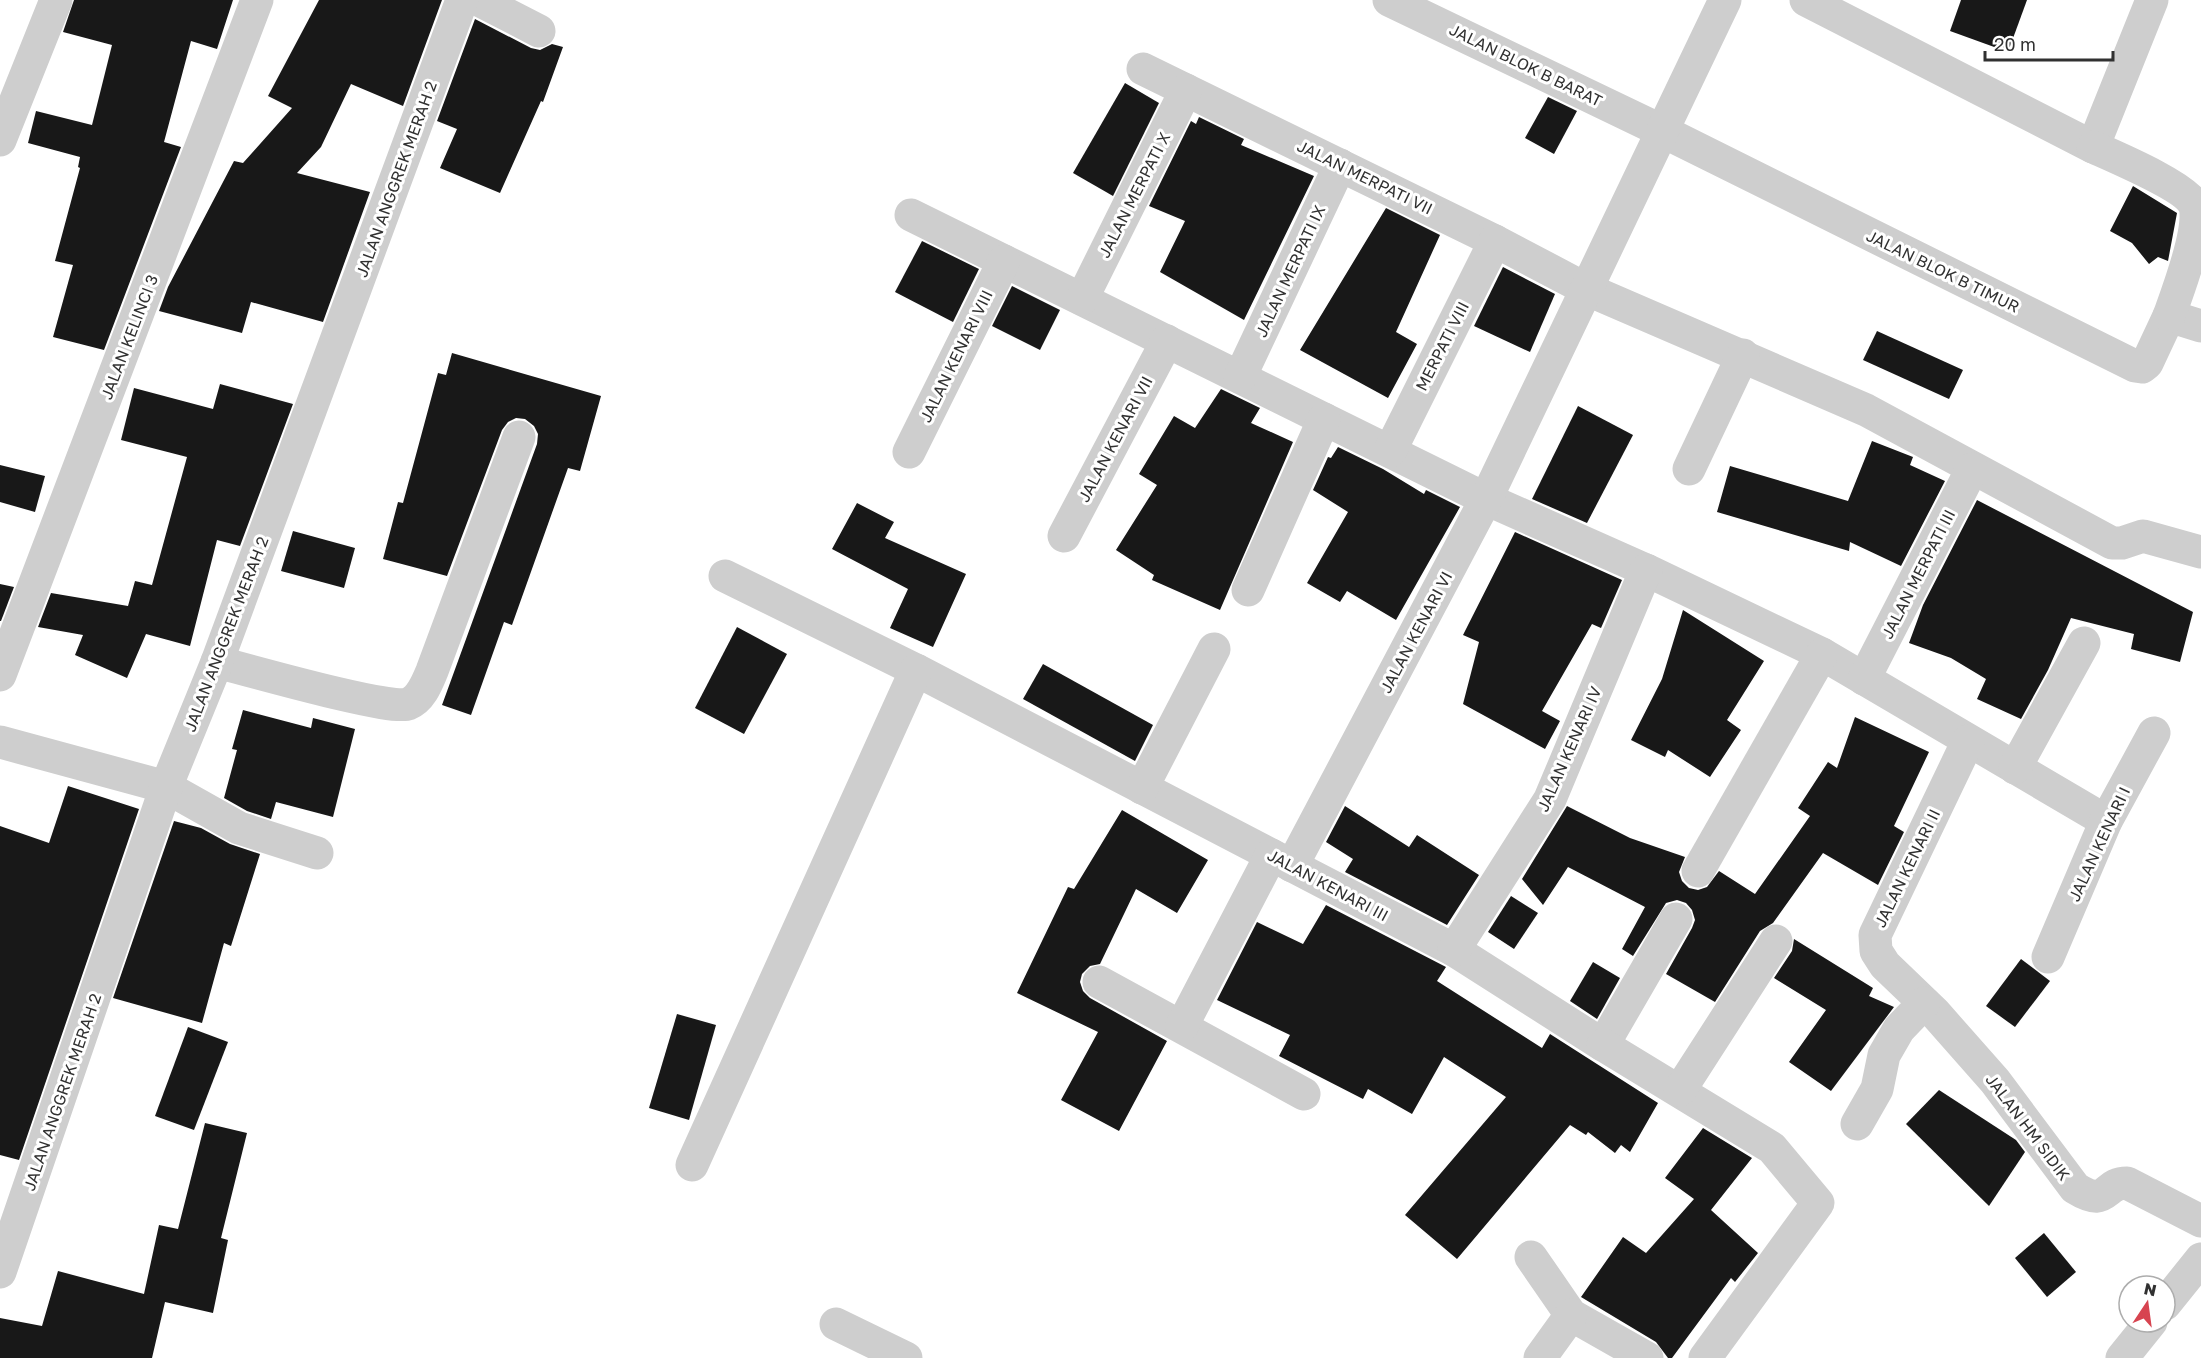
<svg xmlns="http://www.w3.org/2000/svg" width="2201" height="1358" font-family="'Golos Text',sans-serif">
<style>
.building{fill:#181818}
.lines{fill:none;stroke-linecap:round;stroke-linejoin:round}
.minor{stroke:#cecece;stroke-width:33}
.labels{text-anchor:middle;stroke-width:6;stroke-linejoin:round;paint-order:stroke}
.street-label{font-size:16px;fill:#313131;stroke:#fff}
</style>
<rect width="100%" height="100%" fill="#fff"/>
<g class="building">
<polygon points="74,0 233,0 217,49 191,41 164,142 181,147 104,350 53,337 73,265 55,261 80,168 78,167 80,157 28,143 36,111 92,125 112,45 63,32"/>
<polygon points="319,0 442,0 403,106 351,84 321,147 297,173 370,192 323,322 251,302 242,333 159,311 168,287 234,161 243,163 292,108 268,96"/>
<polygon points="1961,0 2027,0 2008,52 1950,31"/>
<polygon points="475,19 531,48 540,50 552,44 563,47 543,102 541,101 500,193 440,168 457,129 437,121"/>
<polygon points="1125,83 1159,103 1113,196 1073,173"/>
<polygon points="1548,97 1577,111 1554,154 1525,138"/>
<polygon points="1199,117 1244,139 1241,145 1314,176 1244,320 1160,272 1185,221 1149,206 1191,121 1196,124"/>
<polygon points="2133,186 2177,213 2168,261 2158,257 2149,264 2132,243 2110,231"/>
<polygon points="1386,208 1440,235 1396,332 1417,344 1388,398 1300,350"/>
<polygon points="922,241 979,269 953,322 895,292"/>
<polygon points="1503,267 1555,294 1530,352 1474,326"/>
<polygon points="1012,286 1060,310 1040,350 992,326"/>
<polygon points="1877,331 1963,370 1949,399 1863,360"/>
<polygon points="452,353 601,396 580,471 568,468 512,625 504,622 471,715 442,705 537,444 538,434 534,426 525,419 516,418 508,422 502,430 447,576 383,559 398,502 403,503 438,373 446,375"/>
<polygon points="220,384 293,404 240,546 217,540 190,646 146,634 127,678 75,655 83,635 38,627 51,593 128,606 135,581 152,585 187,457 121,440 134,388 213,409"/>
<polygon points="1221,389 1260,408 1251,423 1293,442 1220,610 1152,580 1154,575 1116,550 1157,485 1139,474 1174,416 1195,428"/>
<polygon points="1578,406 1633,435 1587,523 1532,499"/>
<polygon points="1872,441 1913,457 1910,465 1945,481 1901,566 1850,542 1849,551 1717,512 1730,466 1848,501"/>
<polygon points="1338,447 1383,469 1424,494 1426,490 1460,507 1396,620 1347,591 1340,602 1307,583 1348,512 1313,490 1328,457 1331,458"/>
<polygon points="0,465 45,476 35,512 0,502"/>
<polygon points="1977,500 2193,612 2180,662 2131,649 2134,634 2071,618 2048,670 2021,719 1977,699 1986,679 1951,658 1909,643 1923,605"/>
<polygon points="857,503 894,522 885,538 966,574 933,647 890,628 908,589 832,549"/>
<polygon points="293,531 355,548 344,588 281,571"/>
<polygon points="1515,532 1622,580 1601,628 1592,624 1542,711 1560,721 1545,749 1463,704 1479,642 1463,635"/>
<polygon points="0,584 14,587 1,621 0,621"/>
<polygon points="1683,610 1764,661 1727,720 1741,730 1710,777 1668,750 1665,757 1631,740 1662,679"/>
<polygon points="737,627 787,654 744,734 695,708"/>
<polygon points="1043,664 1153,725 1135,761 1023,699"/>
<polygon points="243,710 311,728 313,718 355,729 333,817 276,802 271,819 247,811 224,798 237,750 232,749"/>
<polygon points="1855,717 1929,752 1894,826 1904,832 1878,885 1823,853 1773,923 1760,931 1715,1002 1666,974 1692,928 1695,920 1692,910 1686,903 1677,900 1666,903 1633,956 1622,949 1645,907 1568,867 1543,905 1522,879 1567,806 1630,838 1685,857 1679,872 1682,881 1689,888 1698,890 1707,887 1719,871 1755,894 1810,816 1798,808 1828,762 1837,768"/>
<polygon points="68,786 139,809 19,1160 0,1155 0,826 49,843"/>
<polygon points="1345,806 1409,847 1417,835 1479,875 1447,925 1345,872 1353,859 1326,842"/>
<polygon points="1122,810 1208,860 1177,913 1136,889 1100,964 1090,966 1082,974 1080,982 1083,991 1090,998 1167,1041 1119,1131 1061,1100 1098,1032 1017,993 1068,887 1074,889"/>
<polygon points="174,821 201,828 230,844 260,854 231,946 224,943 202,1023 113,998"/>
<polygon points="1511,896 1538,913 1514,949 1488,932"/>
<polygon points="1326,905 1446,967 1437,981 1542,1048 1550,1034 1658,1103 1630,1152 1621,1145 1615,1153 1588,1132 1586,1135 1570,1125 1457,1259 1405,1215 1506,1097 1444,1057 1412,1114 1368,1089 1363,1099 1279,1056 1290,1035 1217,1000 1257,922 1303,944"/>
<polygon points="1794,939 1873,988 1869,996 1894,1007 1831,1091 1789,1062 1826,1010 1774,978 1792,951"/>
<polygon points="2021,959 2050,981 2015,1027 1986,1006"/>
<polygon points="1593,962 1620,978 1597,1019 1570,1001"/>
<polygon points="677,1014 716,1025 689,1120 649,1108"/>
<polygon points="188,1027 228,1042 194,1130 155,1116"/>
<polygon points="1939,1090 2016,1140 2025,1152 1989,1206 1906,1124"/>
<polygon points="205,1123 247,1133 221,1238 228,1240 213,1313 165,1302 152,1358 0,1358 0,1318 42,1326 58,1271 144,1294 159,1225 178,1229"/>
<polygon points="1703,1128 1752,1158 1711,1210 1758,1253 1735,1282 1731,1278 1672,1358 1668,1358 1656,1342 1581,1297 1623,1237 1646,1253 1694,1199 1665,1178"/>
<polygon points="2044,1233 2076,1272 2047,1297 2015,1258"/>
</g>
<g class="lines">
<g class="minor">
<polyline points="479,0 539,31"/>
<polyline points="1389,0 1662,131 2135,366 2142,367 2147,363 2169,316 2201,326"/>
<polyline points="1806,0 2093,147 2152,0"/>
<polyline points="1143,69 1495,241 1586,289 1866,410 2112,543 2122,543 2143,536 2201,552"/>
<polyline points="0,140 56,0"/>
<path d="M2093 147C2113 156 2187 187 2195 206 2201 231 2178 291 2169 316"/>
<polyline points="911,215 1486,499 1646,570 1822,654 2106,821"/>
<polyline points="1082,299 1186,90"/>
<polyline points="1240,377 1340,165"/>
<polyline points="1390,451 1495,241"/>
<polyline points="909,452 1004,261"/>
<polyline points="1689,469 1743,355"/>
<polyline points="1064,536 1167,341"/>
<polyline points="725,576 916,670 1454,950 1603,1045 1676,919"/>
<polyline points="1248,590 1324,419"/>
<path d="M217 662C244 669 391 711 408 704 421 699 427 683 432 671L519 437"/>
<polyline points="0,675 257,0"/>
<polyline points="1864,679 1972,469"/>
<path d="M1968 741 1875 935 1876 951 1885 965 1935 1013 1995 1081 2075 1188C2109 1209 2102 1183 2127 1183L2201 1221"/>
<polyline points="0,742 166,787 239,828 317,853"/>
<polyline points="2015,768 2084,643"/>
<polyline points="1142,788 1214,649"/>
<polyline points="1292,866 1486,499 1725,0"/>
<polyline points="1698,871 1822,654"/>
<polyline points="1454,950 1550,799 1646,570"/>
<polyline points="2048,957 2106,821 2154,733"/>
<polyline points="1099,982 1304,1094"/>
<polyline points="1182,1026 1271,855"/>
<polyline points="1603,1045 1772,1148 1818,1203 1705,1358"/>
<polyline points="1680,1090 1776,941"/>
<polyline points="1857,1124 1877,1089 1884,1055 1899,1029 1924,1003"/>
<polyline points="692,1165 916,670"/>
<polyline points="1531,1257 1571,1315 1647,1358"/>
<polyline points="0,1272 166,787 217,662 462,0"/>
<polyline points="2165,1304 2201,1259"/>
<polyline points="836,1324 906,1358"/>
<polyline points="1540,1358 1571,1315"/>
<polyline points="2122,1358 2151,1322"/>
</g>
</g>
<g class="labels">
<g class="street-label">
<text transform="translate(1526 65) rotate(26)" y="6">JALAN BLOK B BARAT</text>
<text transform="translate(1365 177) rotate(26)" y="6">JALAN MERPATI VII</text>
<text transform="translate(396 179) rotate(-70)" y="6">JALAN ANGGREK MERAH 2</text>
<text transform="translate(1134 195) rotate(-63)" y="6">JALAN MERPATI X</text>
<text transform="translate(1290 271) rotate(-65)" y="6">JALAN MERPATI IX</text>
<text transform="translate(1943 271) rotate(26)" y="6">JALAN BLOK B TIMUR</text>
<text transform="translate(129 337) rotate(-69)" y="6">JALAN KELINCI 3</text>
<text transform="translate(1442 346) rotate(-63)" y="6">MERPATI VIII</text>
<text transform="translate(956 356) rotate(-64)" y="6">JALAN KENARI VIII</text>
<text transform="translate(1115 439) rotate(-62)" y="6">JALAN KENARI VII</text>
<text transform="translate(1918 574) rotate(-63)" y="6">JALAN MERPATI III</text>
<text transform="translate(1416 632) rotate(-62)" y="6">JALAN KENARI VI</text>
<text transform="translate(226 634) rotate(-69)" y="6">JALAN ANGGREK MERAH 2</text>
<text transform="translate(1569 749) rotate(-66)" y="6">JALAN KENARI IV</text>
<text transform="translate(2099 844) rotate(-65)" y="6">JALAN KENARI I</text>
<text transform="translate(1907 868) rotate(-64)" y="6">JALAN KENARI II</text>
<text transform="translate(1328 885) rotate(28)" y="6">JALAN KENARI III</text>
<text transform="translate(62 1092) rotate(-71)" y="6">JALAN ANGGREK MERAH 2</text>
<text transform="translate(2028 1127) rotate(53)" y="6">JALAN HM SIDIK</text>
</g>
</g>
<g transform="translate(2147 1304) rotate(13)"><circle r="28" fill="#ffffff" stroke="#adadad" stroke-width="1.5"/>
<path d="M0-4.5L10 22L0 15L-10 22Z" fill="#d74450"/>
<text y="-9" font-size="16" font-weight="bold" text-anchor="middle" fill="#313131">N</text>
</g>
<path d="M1985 51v9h128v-9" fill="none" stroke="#313131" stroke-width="3"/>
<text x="1994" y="51" font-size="18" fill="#313131" stroke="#ffffff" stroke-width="4.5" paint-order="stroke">20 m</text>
</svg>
